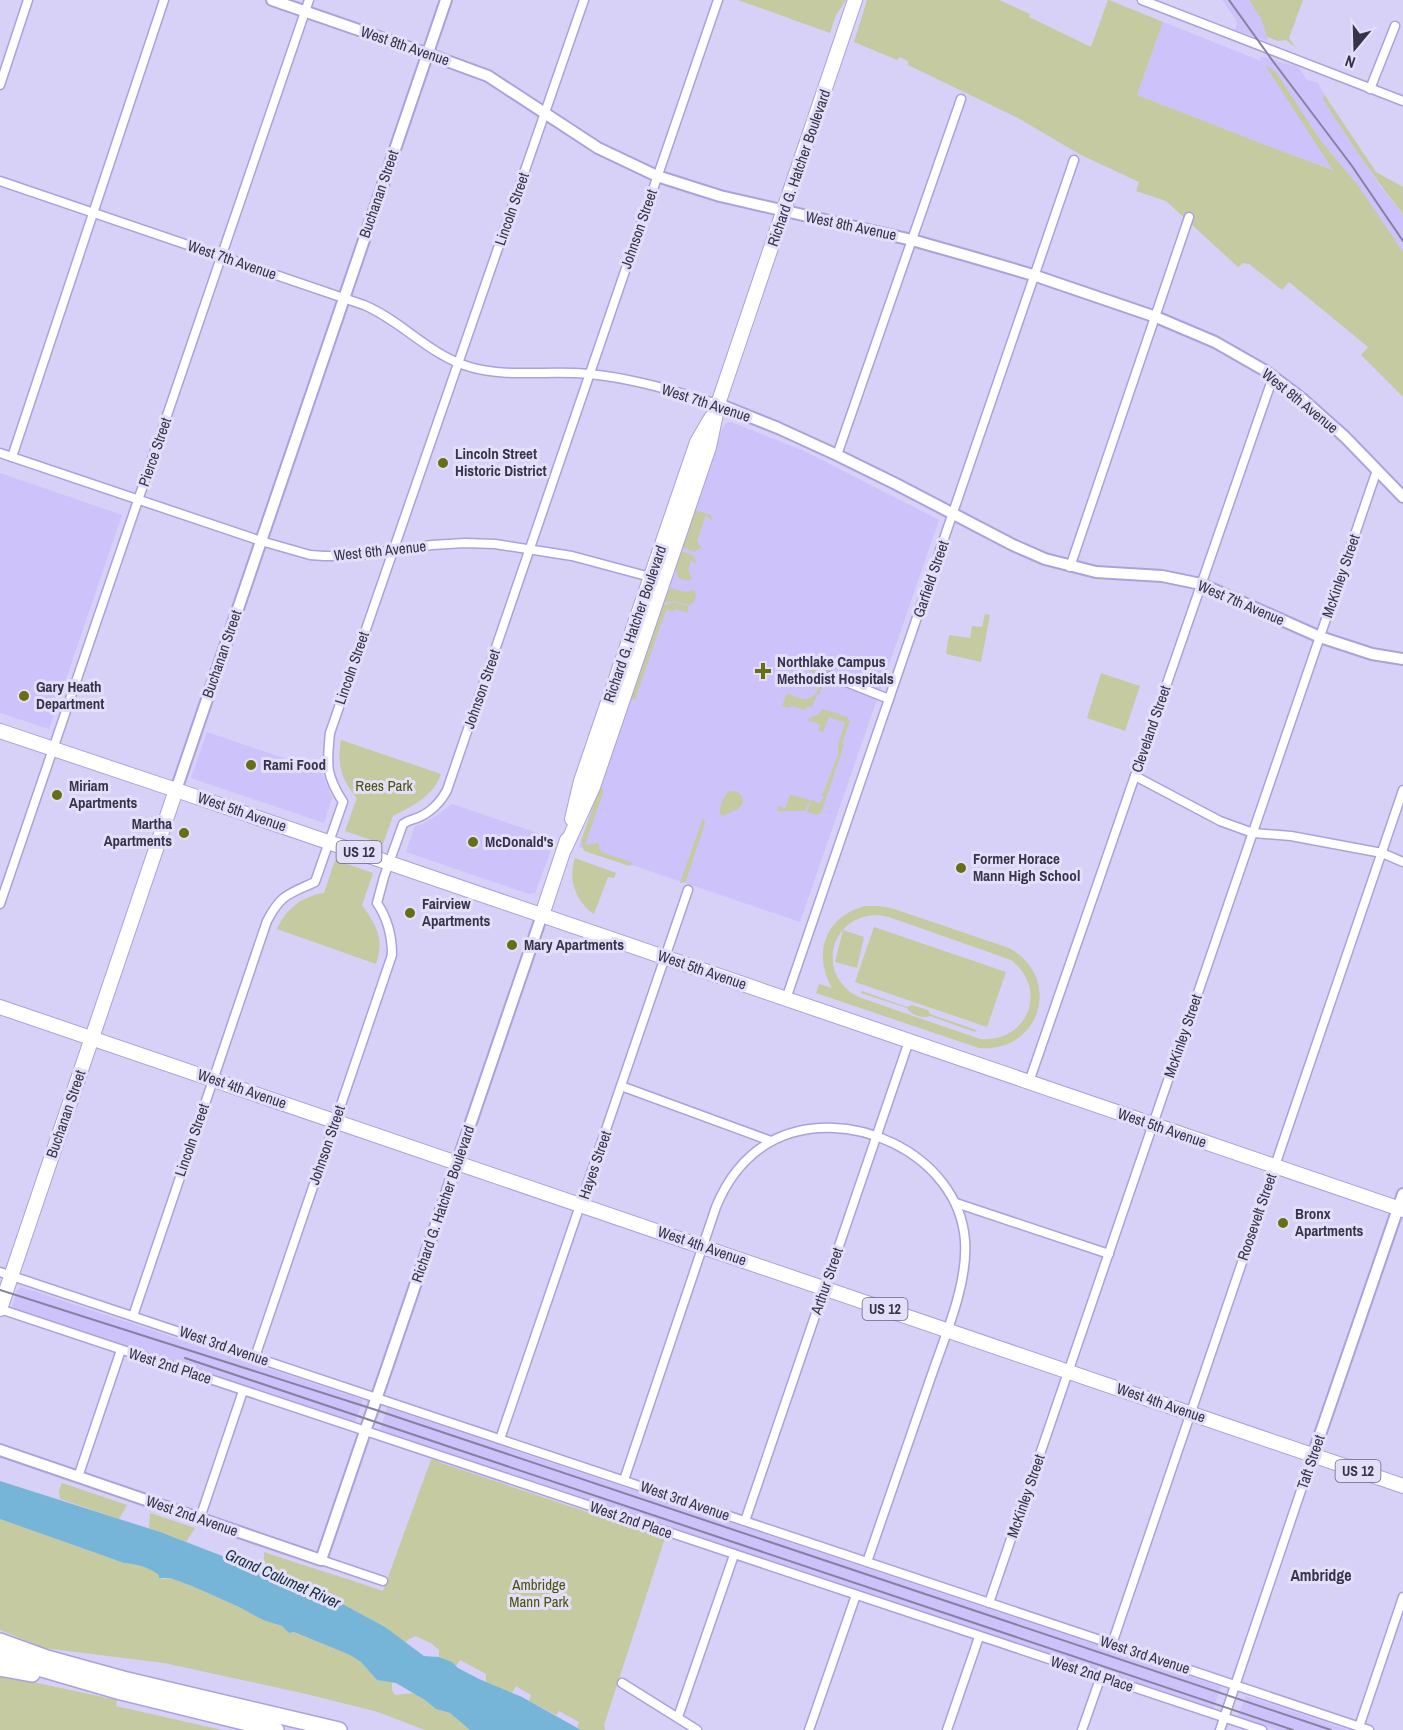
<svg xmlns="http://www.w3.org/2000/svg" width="1403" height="1730" font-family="'Archivo Narrow',sans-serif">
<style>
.built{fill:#cdc2fa}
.green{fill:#c5caa0;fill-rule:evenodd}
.water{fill:#76b5d8}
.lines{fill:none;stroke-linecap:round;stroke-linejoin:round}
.minor-casing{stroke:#ada0dd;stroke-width:11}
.tertiary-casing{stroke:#ada0dd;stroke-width:14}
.primary-casing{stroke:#ada0dd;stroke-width:16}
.motorway-casing{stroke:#ada0dd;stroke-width:18}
.minor{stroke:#fff;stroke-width:8}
.tertiary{stroke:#fff;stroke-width:10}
.primary{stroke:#fff;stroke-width:14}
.motorway{stroke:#fff;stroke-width:15}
.rail{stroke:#8780a0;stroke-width:2}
.poi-dot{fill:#686e13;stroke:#e4dff9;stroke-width:2}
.labels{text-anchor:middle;stroke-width:6;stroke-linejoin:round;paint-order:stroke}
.shield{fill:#e4dff9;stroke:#6c667f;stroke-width:1.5}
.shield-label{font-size:14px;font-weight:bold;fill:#38324b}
.street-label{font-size:15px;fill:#38324b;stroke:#e4dff9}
.poi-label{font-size:15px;font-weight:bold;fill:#38324b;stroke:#e4dff9;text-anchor:start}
.park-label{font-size:15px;fill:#4d5209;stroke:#e4dff9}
.neighbourhood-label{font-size:16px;font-weight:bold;fill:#38324b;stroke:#e4dff9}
.water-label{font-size:16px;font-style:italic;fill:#143141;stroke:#e4dff9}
</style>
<rect width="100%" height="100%" fill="#d7d0f7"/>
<g class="built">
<polygon points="1222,0 1249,0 1261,19 1268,41 1235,30 1237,23 1235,18"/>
<polygon points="1163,22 1261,61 1260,57 1272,58 1279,62 1293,65 1299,68 1307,80 1318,83 1324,94 1323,99 1382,189 1403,214 1403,252 1357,184 1321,141 1276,72 1268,68 1334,170 1271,147 1137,95"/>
<polygon points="731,422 804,451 939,520 800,922 579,847 723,427 726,423"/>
<polygon points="0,473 122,515 49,729 0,713"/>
<polygon points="207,732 321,771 332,798 324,823 191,778"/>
<polygon points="452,804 555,839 535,893 529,894 406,852 415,826 422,824 436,816"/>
<polygon points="21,1287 363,1400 355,1422 12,1307 17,1291"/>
<polygon points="387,1408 1221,1687 1214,1707 1213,1709 380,1430"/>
<polygon points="1246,1696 1342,1728 1349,1730 1277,1730 1238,1716"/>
</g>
<g class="green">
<polygon points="738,0 846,0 836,15 830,33"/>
<polygon points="867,0 999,0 1030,14 1029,17 1091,47 1108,0 1109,0 1163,22 1137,95 1271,147 1333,170 1265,65 1276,72 1321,141 1357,184 1403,252 1403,397 1361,355 1368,347 1289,282 1282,290 1249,264 1243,263 1238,267 1166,201 1136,191 1139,182 1081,155 1018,118 908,65 908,61 900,57 897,60 854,42"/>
<polygon points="1249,0 1303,0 1289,38 1296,48 1286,40 1278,41 1267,37 1261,19"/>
<path d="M1324 94 1376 172 1403 187V214C1374 178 1348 139 1323 99Z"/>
<polygon points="694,510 711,515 713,519 711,520 706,515 697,541 702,549 700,548 694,552 682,547"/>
<path d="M680 551 693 555 697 563 696 564 691 560 688 570 692 578C688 582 682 580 677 577L678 576 675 568Z"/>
<polygon points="671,588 685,592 694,590 696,595 694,602 689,605 673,601 665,603 663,601 666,593"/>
<polygon points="673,602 688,606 688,613 676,609 674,611 666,610 635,700 630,698 643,661 646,659 645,656 662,606"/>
<polygon points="985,614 990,615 981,662 946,654 949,635 970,638 972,626 982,627"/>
<path d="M806 666 814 669H829L826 673 820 694H817L812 707H807L804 710 792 706 790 708 782 706 787 693C792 695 799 699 805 699 822 698 824 675 806 669Z"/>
<polygon points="1101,673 1140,686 1125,731 1087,718"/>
<polygon points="823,709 847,717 850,721 842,743 844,745 821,813 816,815 807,812 811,800 820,803 824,797 822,796 838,755 838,744 845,723 829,717 823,732 819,731 820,725 808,720 809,718 817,715"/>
<path d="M341 740 441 774C433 796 413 806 393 816L383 844 345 831 357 798C341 780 337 763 341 740Z"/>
<polygon points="600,787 604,790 585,845 598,843 601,852 631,862 632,864 630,866 584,851 581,841"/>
<path d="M729 791 738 792 742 796 743 803 738 809 722 816 720 814C719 807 723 796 729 791Z"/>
<polygon points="789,794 810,800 805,811 777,811 778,806 785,808 790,796"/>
<polygon points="703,818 705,823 687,878 685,882 680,883"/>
<path d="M575 858 616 873 614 878 608 877 594 914C575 901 568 879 575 858Z"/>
<path d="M335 860 373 873 362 905C376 925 385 939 376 964L277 929C287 908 301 897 324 893Z"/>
<path d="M865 906H878L891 908 1009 948C1063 977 1041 1053 979 1048L816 993 819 984 832 988C812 953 826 916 865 906ZM878 915 889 917 1011 960C1049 989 1028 1043 980 1039L861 998C815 978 828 915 878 915Z"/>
<polygon points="874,927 1006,972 987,1027 855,982"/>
<polygon points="843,930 864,937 857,968 835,962"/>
<path d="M862 991 907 1007 912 1005 928 1010 930 1014 976 1030 975 1032 930 1016C922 1019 911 1015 907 1008L861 993Z"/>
<path d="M434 1459 441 1463 665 1538 604 1725 605 1730H581L577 1727 579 1722 559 1711 556 1715 529 1701 531 1695 516 1686 512 1693 486 1682V1674L460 1660 456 1666 452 1662 439 1657V1650L432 1644 416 1636 409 1639 405 1643 385 1627 291 1576 261 1569 264 1562V1552C304 1566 344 1577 383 1591L426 1473 431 1460Z"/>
<polygon points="62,1483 127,1505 119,1519 60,1499 59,1490"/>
<polygon points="150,1513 195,1528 186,1542 149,1529"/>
<path d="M0 1519 124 1563C137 1564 149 1567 160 1575L159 1578 163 1579 170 1578 192 1586 239 1607 263 1620 282 1626 289 1633 294 1632 350 1655 361 1662 377 1680 392 1682V1690L395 1695 414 1693 425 1700 436 1709 450 1713 470 1730H425L378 1712 302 1693 164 1663 44 1648 0 1630Z"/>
<polygon points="0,1675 117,1700 116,1706 222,1730 0,1730"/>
</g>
<path class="water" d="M0 1481 160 1532 251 1567 291 1576 385 1627 424 1656 439 1657 452 1662 458 1668 479 1679 522 1697 581 1730H470L450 1713 436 1709 425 1700 396 1683 377 1680 361 1662 350 1655 294 1632 289 1633 282 1626 263 1620 239 1607 192 1586 170 1578H159V1575C149 1567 137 1564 124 1563L0 1519Z"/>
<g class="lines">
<g class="minor-casing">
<g id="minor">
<polyline points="1142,0 1403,101"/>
<polyline points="0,85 28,0"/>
<polyline points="1370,89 1395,26"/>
<path d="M0 181 364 305C402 321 429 355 470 367 507 378 551 370 589 374 633 378 676 392 718 404"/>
<polyline points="0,453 261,541 310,555 324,556 352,556 432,545 465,543 495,544 572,556 654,578"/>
<polyline points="837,455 961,99"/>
<polyline points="12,457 164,0"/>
<polyline points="1070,567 1189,217"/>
<polyline points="831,676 889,699"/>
<polyline points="1135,776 1220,821 1253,833 1291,836 1382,853 1403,862"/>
<polyline points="0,904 309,0"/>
<polyline points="786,999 1074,160"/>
<polyline points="1029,1082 1273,377"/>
<polyline points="621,1086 771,1141"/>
<polyline points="956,1203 1109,1254"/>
<polyline points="0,1272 1369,1730"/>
<polyline points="0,1309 1262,1730"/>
<path d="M133 1316 267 921C281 894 289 894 315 882L343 802C325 774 327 764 330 733L584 0"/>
<path d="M255 1357 392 955C392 936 388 919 377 903L384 877 403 824C408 820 412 820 417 818 430 813 441 802 447 790L718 0"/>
<polyline points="500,1439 688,890"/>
<polyline points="78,1477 121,1350"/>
<path d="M624 1480 716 1207C727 1180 744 1157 770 1142 844 1101 959 1153 965 1241 968 1284 945 1336 931 1377 910 1438 889 1500 867 1562"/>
<polyline points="200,1518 243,1391"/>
<polyline points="745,1521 909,1041"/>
<polyline points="321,1560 383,1581"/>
<polyline points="989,1603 1377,470"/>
<polyline points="1112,1644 1403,790"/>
<polyline points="622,1683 697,1730"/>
<polyline points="678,1717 734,1555"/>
<polyline points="1359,1727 1403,1597"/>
<polyline points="809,1730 856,1595"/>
<polyline points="947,1730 979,1637"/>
<polyline points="1082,1730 1101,1676"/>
<polyline points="1220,1730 1313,1455"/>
</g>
</g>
<g class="tertiary-casing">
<g id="tertiary">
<polyline points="272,0 428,54 488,76 598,148 657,176 720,196 912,240 972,257 1033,275 1156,317 1215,342 1264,370 1300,397 1345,437 1403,497"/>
<polyline points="718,404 778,428 837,455 896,484 1013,545 1045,559 1096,572 1162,576 1201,584 1320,637 1372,654 1403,659"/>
<polyline points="176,790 446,0"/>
<polyline points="0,1450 321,1560 542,915"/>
<polyline points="1313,1455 1403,1194"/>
</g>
</g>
<g class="primary-casing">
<g id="primary">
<polyline points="0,731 176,790 1403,1210"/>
<polyline points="572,819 581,781 697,442 711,418"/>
<polyline points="565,848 593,787 709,447 718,404 855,0"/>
<polyline points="542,915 567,840"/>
<polyline points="0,1007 1403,1486"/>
<polyline points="0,1309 176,790"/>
</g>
</g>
<g class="motorway-casing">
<g id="motorway">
<polyline points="0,1641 47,1658 123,1679 339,1730"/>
<polyline points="0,1654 35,1667 121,1692 276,1730"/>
<polyline points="0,1668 32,1674"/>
</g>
</g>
<use href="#minor" class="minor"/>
<use href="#tertiary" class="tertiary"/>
<use href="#primary" class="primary"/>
<use href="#motorway" class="motorway"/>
<g class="rail">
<polyline points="1229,0 1272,60 1352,166 1403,241"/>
<polyline points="0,1290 373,1409 1331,1730"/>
<polyline points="185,1358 1293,1730"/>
</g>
</g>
<g class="poi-dot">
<circle cx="443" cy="463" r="6"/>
<path d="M760 662h6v6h6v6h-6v6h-6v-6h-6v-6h6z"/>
<circle cx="24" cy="696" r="6"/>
<circle cx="251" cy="765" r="6"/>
<circle cx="57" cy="795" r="6"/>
<circle cx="184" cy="833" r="6"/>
<circle cx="473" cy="842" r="6"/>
<circle cx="961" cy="868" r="6"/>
<circle cx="410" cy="913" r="6"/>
<circle cx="512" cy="945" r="6"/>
<circle cx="1283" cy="1223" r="6"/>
</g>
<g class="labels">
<g class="shield">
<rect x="336.5" y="841" width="45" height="22" rx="4.5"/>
<rect x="862.5" y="1298" width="45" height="22" rx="4.5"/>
<rect x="1335.5" y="1460" width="45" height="22" rx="4.5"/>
</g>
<g class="shield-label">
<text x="359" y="857">US 12</text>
<text x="885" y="1314">US 12</text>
<text x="1358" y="1476">US 12</text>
</g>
<g class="street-label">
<text transform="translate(405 46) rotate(19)" y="5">West 8th Avenue</text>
<text transform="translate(799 168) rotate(-71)" y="5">Richard G. Hatcher Boulevard</text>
<text transform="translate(379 194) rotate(-71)" y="5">Buchanan Street</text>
<text transform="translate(512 209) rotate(-71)" y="5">Lincoln Street</text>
<text transform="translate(851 226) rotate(12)" y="5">West 8th Avenue</text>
<text transform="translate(639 229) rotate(-71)" y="5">Johnson Street</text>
<text transform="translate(232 260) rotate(19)" y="5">West 7th Avenue</text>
<text transform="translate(1300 401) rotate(39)" y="5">West 8th Avenue</text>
<text transform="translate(706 403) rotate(18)" y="5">West 7th Avenue</text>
<text transform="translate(155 452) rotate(-71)" y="5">Pierce Street</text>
<text transform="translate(380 551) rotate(-6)" y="5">West 6th Avenue</text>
<text transform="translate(1341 576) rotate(-71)" y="5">McKinley Street</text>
<text transform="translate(931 579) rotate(-71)" y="5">Garfield Street</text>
<text transform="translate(1241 603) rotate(23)" y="5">West 7th Avenue</text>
<text transform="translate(635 624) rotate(-71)" y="5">Richard G. Hatcher Boulevard</text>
<text transform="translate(222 654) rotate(-71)" y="5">Buchanan Street</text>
<text transform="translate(352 668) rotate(-71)" y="5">Lincoln Street</text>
<text transform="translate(482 689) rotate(-71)" y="5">Johnson Street</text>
<text transform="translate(1151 729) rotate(-71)" y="5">Cleveland Street</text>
<text transform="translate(242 812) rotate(19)" y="5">West 5th Avenue</text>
<text transform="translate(702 970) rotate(19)" y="5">West 5th Avenue</text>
<text transform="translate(1183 1036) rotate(-71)" y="5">McKinley Street</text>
<text transform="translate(242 1089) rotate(19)" y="5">West 4th Avenue</text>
<text transform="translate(66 1114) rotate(-71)" y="5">Buchanan Street</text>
<text transform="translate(1162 1128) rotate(19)" y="5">West 5th Avenue</text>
<text transform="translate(192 1140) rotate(-71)" y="5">Lincoln Street</text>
<text transform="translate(327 1145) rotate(-71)" y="5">Johnson Street</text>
<text transform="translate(595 1165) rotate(-71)" y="5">Hayes Street</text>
<text transform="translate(443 1204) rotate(-71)" y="5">Richard G. Hatcher Boulevard</text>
<text transform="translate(1257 1217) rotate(-71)" y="5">Roosevelt Street</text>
<text transform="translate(702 1246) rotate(19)" y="5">West 4th Avenue</text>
<text transform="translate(827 1281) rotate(-71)" y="5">Arthur Street</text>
<text transform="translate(224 1346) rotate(19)" y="5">West 3rd Avenue</text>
<text transform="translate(170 1366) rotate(18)" y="5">West 2nd Place</text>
<text transform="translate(1161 1403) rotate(19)" y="5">West 4th Avenue</text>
<text transform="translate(1311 1462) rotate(-71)" y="5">Taft Street</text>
<text transform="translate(1026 1496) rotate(-71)" y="5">McKinley Street</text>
<text transform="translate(685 1501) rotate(19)" y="5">West 3rd Avenue</text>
<text transform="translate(192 1516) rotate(19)" y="5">West 2nd Avenue</text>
<text transform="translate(631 1520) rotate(19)" y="5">West 2nd Place</text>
<text transform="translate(1145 1655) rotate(18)" y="5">West 3rd Avenue</text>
<text transform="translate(1092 1674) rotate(18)" y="5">West 2nd Place</text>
</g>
<g class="poi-label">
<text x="455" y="459">Lincoln Street<tspan x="455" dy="17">Historic District</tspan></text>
<text x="777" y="667">Northlake Campus<tspan x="777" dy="17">Methodist Hospitals</tspan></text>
<text x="36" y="692">Gary Heath<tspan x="36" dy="17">Department</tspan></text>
<text x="263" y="770">Rami Food</text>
<text x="69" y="791">Miriam<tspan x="69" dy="17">Apartments</tspan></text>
<text x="172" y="829" text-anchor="end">Martha<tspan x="172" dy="17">Apartments</tspan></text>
<text x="485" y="847">McDonald's</text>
<text x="973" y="864">Former Horace<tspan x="973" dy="17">Mann High School</tspan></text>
<text x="422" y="909">Fairview<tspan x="422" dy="17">Apartments</tspan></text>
<text x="524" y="950">Mary Apartments</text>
<text x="1295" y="1219">Bronx<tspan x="1295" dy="17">Apartments</tspan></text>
</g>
<g class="park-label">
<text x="384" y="791">Rees Park</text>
<text x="539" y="1590">Ambridge<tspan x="539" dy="17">Mann Park</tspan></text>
</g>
<g class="neighbourhood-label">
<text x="1321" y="1581">Ambridge</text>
</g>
<g class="water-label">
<text transform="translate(283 1578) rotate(24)" y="6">Grand Calumet River</text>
</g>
</g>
<g transform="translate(1355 48) rotate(199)" stroke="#e4dff9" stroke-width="4.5" paint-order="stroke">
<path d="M0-4.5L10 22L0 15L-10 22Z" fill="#38324b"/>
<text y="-9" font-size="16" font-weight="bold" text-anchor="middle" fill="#38324b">N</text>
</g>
</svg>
